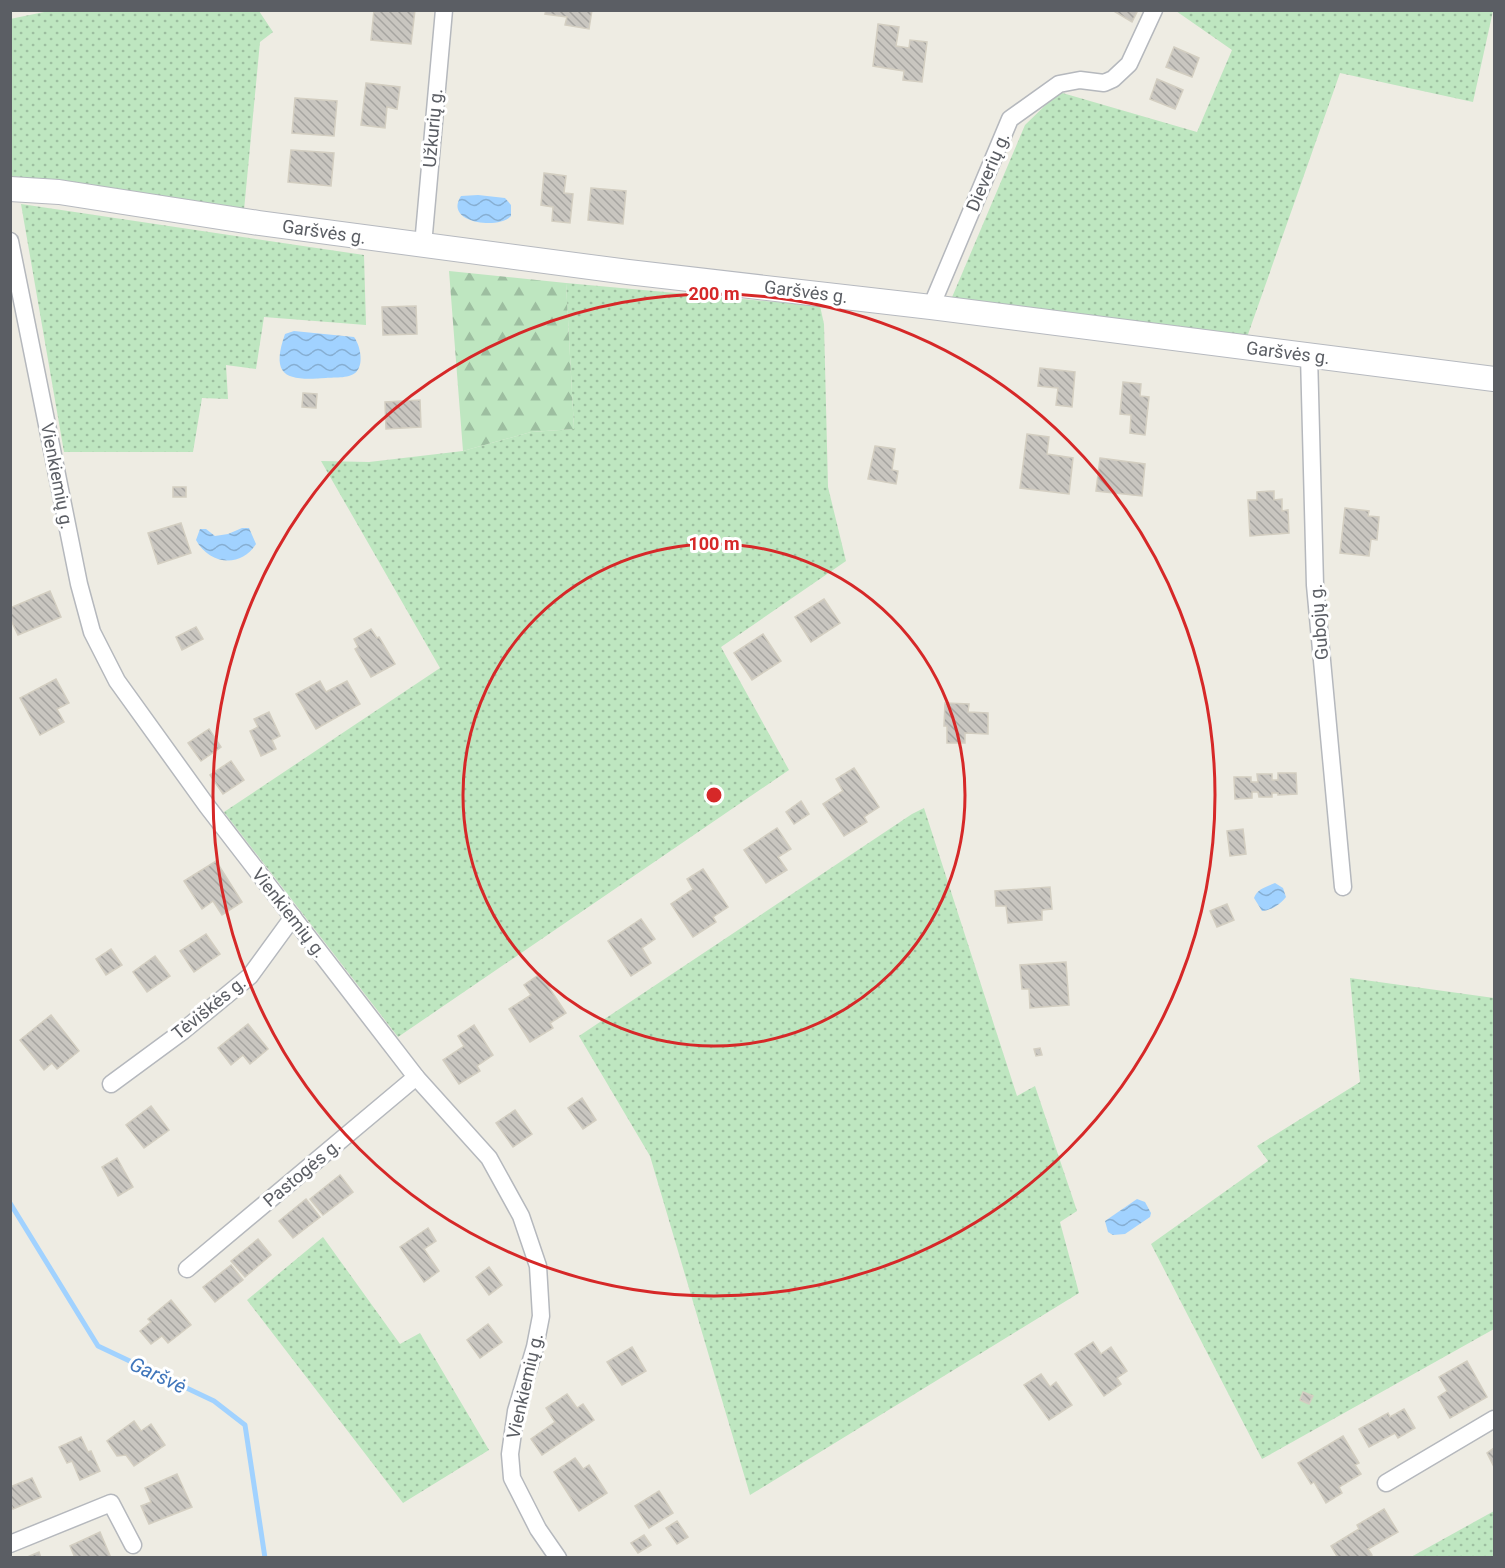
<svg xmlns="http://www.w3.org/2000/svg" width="1505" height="1568" font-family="Roboto,sans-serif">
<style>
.grass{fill:url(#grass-dots)}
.forest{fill:url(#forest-firs)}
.water{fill:url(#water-waves)}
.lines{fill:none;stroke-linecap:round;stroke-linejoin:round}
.stream{stroke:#a1d2ff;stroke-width:5}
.building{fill:url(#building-back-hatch);stroke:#d3cec1;stroke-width:1.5}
.minor-casing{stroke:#b5b8bd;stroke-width:19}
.secondary-casing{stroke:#b6b9bf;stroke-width:26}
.minor{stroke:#fff;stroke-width:16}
.secondary{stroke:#fff;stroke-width:24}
.ring{fill:none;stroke:#d62828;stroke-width:3}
.labels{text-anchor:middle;stroke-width:6;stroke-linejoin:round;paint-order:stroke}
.street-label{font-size:18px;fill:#5b5e64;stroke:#fff}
.water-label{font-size:20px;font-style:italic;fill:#4076bb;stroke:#fff}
.centre{fill:#d62828;stroke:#fff;stroke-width:3}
.ring-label{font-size:18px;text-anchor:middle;font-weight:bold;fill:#d62828;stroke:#fff;stroke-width:6;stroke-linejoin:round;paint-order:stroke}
</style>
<defs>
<pattern id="grass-dots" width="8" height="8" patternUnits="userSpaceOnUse" patternTransform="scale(1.5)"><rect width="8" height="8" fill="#bee6c0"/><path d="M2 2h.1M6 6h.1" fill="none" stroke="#9dbea0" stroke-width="1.8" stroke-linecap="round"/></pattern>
<pattern id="forest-firs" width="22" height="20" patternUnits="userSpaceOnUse" patternTransform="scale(1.5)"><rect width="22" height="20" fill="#bee6c0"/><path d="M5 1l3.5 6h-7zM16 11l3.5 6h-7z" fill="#9dbea0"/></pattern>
<pattern id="water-waves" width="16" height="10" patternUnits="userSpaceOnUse" patternTransform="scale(1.5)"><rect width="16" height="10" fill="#a1d2ff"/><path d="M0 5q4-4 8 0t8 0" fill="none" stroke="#86aed2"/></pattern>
<pattern id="building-back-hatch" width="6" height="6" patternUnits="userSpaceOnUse" patternTransform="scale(1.5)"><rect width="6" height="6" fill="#c9c6c0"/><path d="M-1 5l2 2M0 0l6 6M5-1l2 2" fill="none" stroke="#a6a4a0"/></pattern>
</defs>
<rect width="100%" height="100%" fill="#eeece3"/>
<g class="grass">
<polygon points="54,10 259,11 273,32 260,42 244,210 11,178 10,19"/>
<polygon points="1176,11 1493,11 1473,102 1340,73 1246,340 950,302 1025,125 1059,92 1197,132 1232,50"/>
<polygon points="21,204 364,255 366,325 264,317 256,369 226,365 228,399 202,398 193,452 64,452"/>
<polygon points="566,283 820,306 824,324 828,487 846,561 721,647 789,770 398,1037 224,812 440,668 321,461 369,462 463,451 531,432 574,429"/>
<polygon points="924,808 1017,1096 1035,1086 1077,1211 1060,1222 1079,1293 750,1495 650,1156 579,1036 912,814"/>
<polygon points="1350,978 1494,998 1494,1329 1262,1459 1151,1244 1268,1161 1257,1146 1360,1082"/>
<polygon points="323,1237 400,1344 420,1333 489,1450 403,1503 247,1300"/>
<polygon points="1494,1511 1494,1557 1411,1557"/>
</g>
<polygon class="forest" points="449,271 566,283 574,429 531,432 463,451"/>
<g class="water">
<path d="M478 195 505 198 511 205V216C499 230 443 223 461 196Z"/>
<path d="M294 331 354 337C360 345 364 363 357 371 351 379 335 377 326 378 287 381 270 377 285 334Z"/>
<path d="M242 528H249L256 544C240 569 209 564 196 540L200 529H206L215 536 228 534Z"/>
<path d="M1275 883 1283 888 1286 897C1281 904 1270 911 1262 911L1254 898C1257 889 1266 887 1275 883Z"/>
<polygon points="1137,1199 1145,1202 1151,1213 1150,1217 1125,1234 1113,1235 1108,1232 1105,1221"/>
</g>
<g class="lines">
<polyline class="stream" points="10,1203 98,1346 214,1401 245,1425 265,1558"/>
</g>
<g class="building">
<polygon points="374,10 415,10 411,44 371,40"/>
<polygon points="546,10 592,10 589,29 565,25 567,17 545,14"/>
<polygon points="1112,10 1138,10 1132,22"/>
<polygon points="878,24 899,27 896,46 909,48 910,40 927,42 922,82 903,80 904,71 873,66"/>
<polygon points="1174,47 1199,58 1192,77 1166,67"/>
<polygon points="1157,79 1183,90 1175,109 1150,99"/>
<polygon points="366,83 400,87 397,109 387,107 385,128 361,125"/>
<polygon points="295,98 337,101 334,136 292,133"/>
<polygon points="291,150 334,153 331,186 288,182"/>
<polygon points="544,173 566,176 564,193 573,194 570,223 552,221 553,207 541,205"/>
<polygon points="591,188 626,191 623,224 588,220"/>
<polygon points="416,306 417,334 383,335 382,307"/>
<polygon points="1040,368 1075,372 1072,407 1056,405 1058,388 1038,386"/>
<polygon points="1123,382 1141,384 1140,396 1149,397 1145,435 1130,433 1131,415 1120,414"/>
<polygon points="303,393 317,394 316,408 302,407"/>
<polygon points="420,400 421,427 386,429 385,402"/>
<polygon points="1027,434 1049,437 1047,454 1073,458 1069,494 1020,488"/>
<polygon points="875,446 895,449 892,470 898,471 896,484 868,479"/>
<polygon points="1100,458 1145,464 1142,496 1096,491"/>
<rect x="173" y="487" width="13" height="10"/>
<polygon points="1274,491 1274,500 1282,499 1282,511 1288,510 1289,533 1250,536 1248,500 1257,500 1257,492"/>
<polygon points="1345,508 1369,511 1368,516 1379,517 1377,540 1371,539 1369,556 1340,553"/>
<polygon points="181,523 191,553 158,564 148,533"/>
<polygon points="50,591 61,617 18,635 10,618 10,608"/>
<polygon points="824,599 840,623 811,642 795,617"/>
<polygon points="196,627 203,639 182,650 176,637"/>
<polygon points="371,629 377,638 379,637 395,664 371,677 355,649 358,647 354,639"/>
<polygon points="763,634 781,661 752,680 734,653"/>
<polygon points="56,679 69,703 57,709 64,722 40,735 20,698"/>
<polygon points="320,681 326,692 347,681 360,704 316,729 296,694"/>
<polygon points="945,703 969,704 968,712 988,713 988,734 965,733 965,743 947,743 947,726 944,726"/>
<polygon points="269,712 280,736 272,740 276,749 261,756 250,731 258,727 254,719"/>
<polygon points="209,729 221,747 201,761 188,743"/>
<polygon points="231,761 244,780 223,794 210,775"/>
<polygon points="854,768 879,807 864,817 867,822 844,836 823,804 843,791 836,779"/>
<polygon points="1278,773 1296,773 1297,794 1278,795 1278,793 1272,793 1272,797 1259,797 1258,792 1252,792 1252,798 1235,799 1234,777 1251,777 1251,782 1258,782 1257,774 1272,774 1272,780 1278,780"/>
<polygon points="801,801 809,814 794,824 786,812"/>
<polygon points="777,828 791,849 778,857 787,870 766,883 744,850"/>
<polygon points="1243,829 1246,854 1230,856 1227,831"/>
<polygon points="216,861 242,902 222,915 213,901 202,909 184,881"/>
<polygon points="703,869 728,907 713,917 716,922 693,937 671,904 693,889 687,879"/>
<polygon points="1050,887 1052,909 1042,910 1042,920 1008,923 1006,906 996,906 995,891"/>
<polygon points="1227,904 1234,920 1217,927 1210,911"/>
<polygon points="641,919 655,939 642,948 651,963 631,976 608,941"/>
<polygon points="206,934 220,954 194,972 180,951"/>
<polygon points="111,949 122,965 106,975 96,959"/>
<polygon points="155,956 170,976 147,992 133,972"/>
<polygon points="1066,962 1069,1005 1030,1008 1029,989 1022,989 1020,965"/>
<polygon points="540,974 566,1013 550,1023 553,1028 530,1042 509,1009 531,995 524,985"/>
<polygon points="51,1015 79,1051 57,1069 52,1063 44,1070 20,1040"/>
<polygon points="248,1024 268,1049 250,1064 243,1055 231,1065 218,1048"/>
<polygon points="474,1025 493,1055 477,1066 480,1071 459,1084 443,1060 464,1046 458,1036"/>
<polygon points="1040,1048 1042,1055 1036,1056 1034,1049"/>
<polygon points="582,1098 596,1120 583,1129 568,1108"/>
<polygon points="151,1106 169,1130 144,1148 126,1125"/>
<polygon points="515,1110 532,1134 513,1147 496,1123"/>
<polygon points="117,1158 133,1187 118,1196 102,1167"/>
<polygon points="340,1175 353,1192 323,1215 310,1199"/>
<polygon points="306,1199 320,1217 293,1238 279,1221"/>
<polygon points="428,1228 436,1241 424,1249 439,1271 424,1282 400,1247"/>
<polygon points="258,1239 271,1255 245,1277 231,1261"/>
<polygon points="231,1265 243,1280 215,1302 203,1287"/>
<polygon points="489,1267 502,1285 489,1295 476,1277"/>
<polygon points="171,1300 191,1325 168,1343 162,1336 151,1344 140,1331 151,1322 148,1319"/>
<polygon points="488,1324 502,1342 480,1358 467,1340"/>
<polygon points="1093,1342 1101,1354 1111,1347 1127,1371 1117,1378 1121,1384 1104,1396 1075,1354"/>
<polygon points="632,1347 646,1371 622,1385 607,1362"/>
<polygon points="1467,1361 1487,1397 1450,1418 1438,1397 1447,1391 1439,1377"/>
<polygon points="1041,1374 1050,1387 1056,1382 1072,1405 1049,1420 1024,1385"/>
<polygon points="1303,1392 1313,1396 1309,1404 1300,1400"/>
<polygon points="567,1394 577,1408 583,1404 594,1420 542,1455 531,1439 555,1422 546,1408"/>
<polygon points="1404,1409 1415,1428 1398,1438 1395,1433 1369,1447 1359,1429 1388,1413 1390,1417"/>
<polygon points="134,1421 141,1431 151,1424 165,1445 134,1466 126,1455 117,1456 107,1441"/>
<polygon points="1343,1436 1359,1463 1355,1465 1361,1474 1339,1487 1342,1493 1326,1503 1314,1482 1311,1484 1298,1463"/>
<polygon points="81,1437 88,1452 91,1451 100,1471 80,1480 72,1461 67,1463 59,1447"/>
<polygon points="1494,1448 1494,1467 1487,1453"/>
<polygon points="575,1458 583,1469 589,1465 607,1493 579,1511 554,1472"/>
<polygon points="177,1474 192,1507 149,1524 141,1506 151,1502 145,1488"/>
<polygon points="32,1478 41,1497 13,1509 10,1503 10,1487"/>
<polygon points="659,1491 673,1513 649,1528 635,1506"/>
<polygon points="1384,1509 1398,1532 1368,1549 1372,1555 1368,1558 1338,1558 1331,1546 1359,1529 1357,1525"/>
<polygon points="677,1521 688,1537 677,1544 666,1528"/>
<polygon points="100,1532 111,1558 75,1558 70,1546"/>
<polygon points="644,1535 651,1545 638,1553 631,1543"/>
<polygon points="39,1552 41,1558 25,1558"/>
</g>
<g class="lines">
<g class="minor-casing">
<g id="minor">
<polyline points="10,241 79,584 92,632 117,681 207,806 416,1077 489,1158 521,1216 538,1266 541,1316 535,1347 516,1411 510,1454 512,1478 538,1529 558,1558"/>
<polyline points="423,245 444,10"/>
<polyline points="931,307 1010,119 1059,84 1080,80 1104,83 1113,79 1129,64 1154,10"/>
<polyline points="1309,355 1315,585 1343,887"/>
<polyline points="111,1084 183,1031 250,976 293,917"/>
<polyline points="187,1269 416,1077"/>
<polyline points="1386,1483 1494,1419"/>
<polyline points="10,1544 111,1503 133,1545"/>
</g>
</g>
<g class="secondary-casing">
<polyline id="secondary" points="10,189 59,192 259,223 628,272 931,307 1494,379"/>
</g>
<use href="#minor" class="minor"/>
<use href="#secondary" class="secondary"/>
</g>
<g class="ring">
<circle cx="714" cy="795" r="251"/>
<circle cx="714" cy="795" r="501"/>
</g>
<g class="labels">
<g class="street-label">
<text transform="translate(433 128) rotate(-85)" y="6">Užkurių g.</text>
<text transform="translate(988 172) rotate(-67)" y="6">Dieverių g.</text>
<text transform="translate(324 232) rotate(8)" y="6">Garšvės g.</text>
<text transform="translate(806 292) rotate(7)" y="6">Garšvės g.</text>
<text transform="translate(1288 353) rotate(7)" y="6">Garšvės g.</text>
<text transform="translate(57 476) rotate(79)" y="6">Vienkiemių g.</text>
<text transform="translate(1319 622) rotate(-95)" y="6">Gubojų g.</text>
<text transform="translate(289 913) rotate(52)" y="6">Vienkiemių g.</text>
<text transform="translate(209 1008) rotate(-39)" y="6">Tėviškės g.</text>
<text transform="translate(302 1173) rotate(-40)" y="6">Pastogės g.</text>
<text transform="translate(525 1386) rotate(-77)" y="6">Vienkiemių g.</text>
</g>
<g class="water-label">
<text transform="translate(158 1375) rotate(25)" y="7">Garšvė</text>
</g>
</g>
<circle cx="714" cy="795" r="9" class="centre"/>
<g class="ring-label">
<text x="714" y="300">200 m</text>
<text x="714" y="550">100 m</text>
</g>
<rect width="1505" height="1568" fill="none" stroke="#5b5e64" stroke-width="24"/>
</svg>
